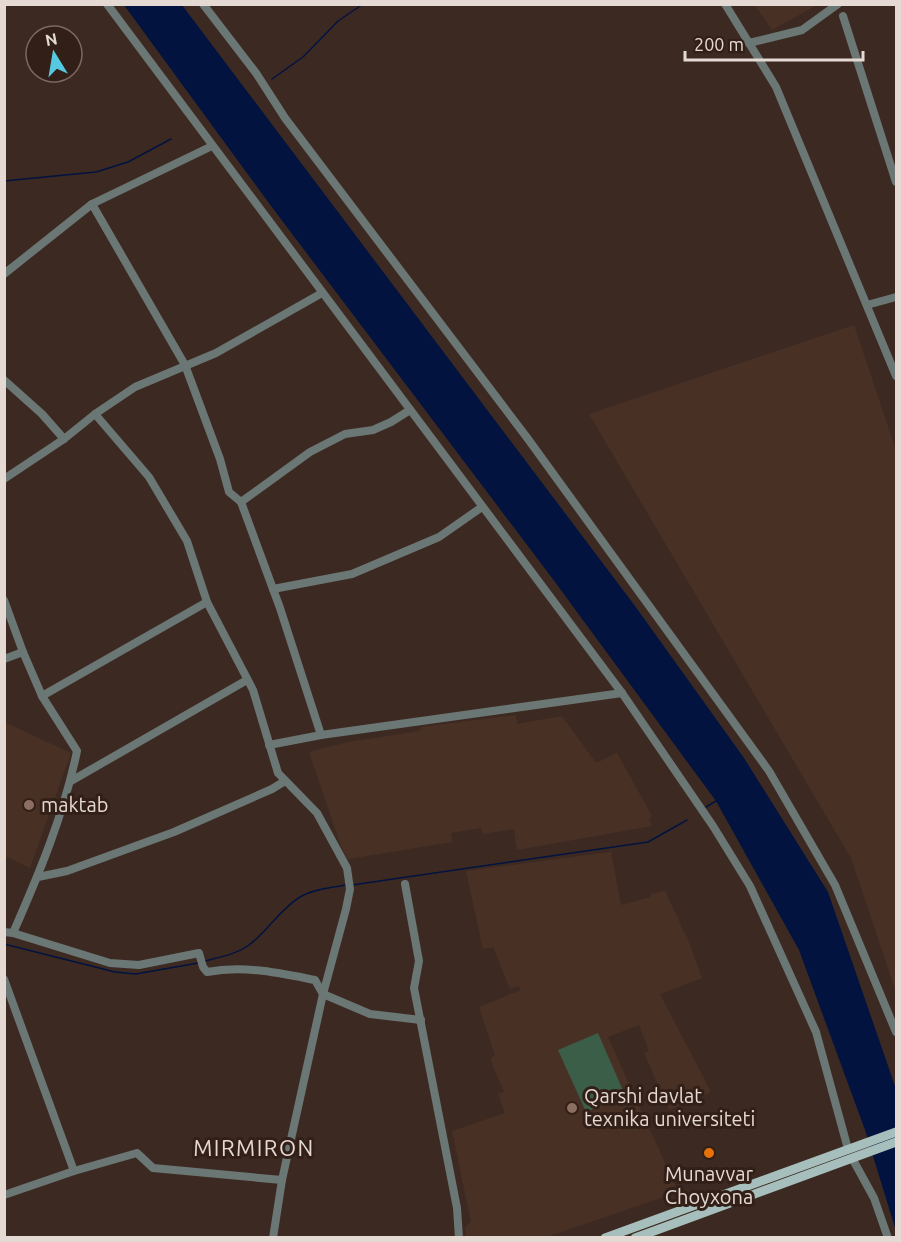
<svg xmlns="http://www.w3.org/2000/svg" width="901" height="1242" font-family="Ubuntu,sans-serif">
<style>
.built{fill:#493025}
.pitch{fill:#3a5e47}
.water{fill:#021340}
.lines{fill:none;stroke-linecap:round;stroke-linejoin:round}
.stream{stroke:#021340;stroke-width:1.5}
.minor{stroke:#6b7775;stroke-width:8}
.major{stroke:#a7bfbc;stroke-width:9}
.education-dot{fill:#8d6e63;stroke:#322018;stroke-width:2}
.food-dot{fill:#e8710a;stroke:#322018;stroke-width:2}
.labels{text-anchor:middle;stroke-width:6;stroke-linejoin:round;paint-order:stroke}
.poi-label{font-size:20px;fill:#e5d9d3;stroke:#322018;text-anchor:start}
.quarter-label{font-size:22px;letter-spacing:1.5px;fill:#e5d9d3;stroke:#322018}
</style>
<rect width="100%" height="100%" fill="#3c2a22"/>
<g class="built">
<polygon points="755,5 817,5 772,30"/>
<polygon points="854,325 896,450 896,992 851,858 589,414"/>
<polygon points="516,715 517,724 562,716 596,763 617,753 652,816 649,820 652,826 517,850 514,829 483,834 481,828 451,833 452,842 348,859 342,849 309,752 348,742 420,731 421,727"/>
<polygon points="4,722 71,753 30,868 5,856"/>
<polygon points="611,852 621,905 651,897 650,894 665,891 688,940 702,978 660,994 711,1092 669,1110 644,1053 649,1051 639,1025 608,1037 678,1192 547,1237 466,1237 465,1227 471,1222 452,1131 505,1113 498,1094 504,1092 490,1059 495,1055 479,1007 521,990 519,986 510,989 493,947 483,949 466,871"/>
</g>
<polygon class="pitch" points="598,1033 625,1095 586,1112 558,1050"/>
<polygon class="water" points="124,5 182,5 635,606 744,758 828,892 896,1089 896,1231 865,1130 799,950 716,801 552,578 268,202"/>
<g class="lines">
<g class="stream">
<polyline points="272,79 303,57 338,21 363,4"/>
<polyline points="4,181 96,172 128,162 171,139"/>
<polyline points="706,807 716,801"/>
<polyline points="352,885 648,842 687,820"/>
<polyline points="4,944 115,972 136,974 198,963"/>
<path d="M205 961C220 957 237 954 249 945 268 931 279 910 300 897 313 889 331 888 345 885"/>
</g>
<g class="minor">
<polyline points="107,4 622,693 713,826 750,886 816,1032 848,1149"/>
<polyline points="203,4 256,73 285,118 528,439 769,771 835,885 896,1032"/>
<polyline points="725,4 776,87 896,376"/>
<polyline points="843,16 896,182"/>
<polyline points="749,43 802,30 838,4"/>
<polyline points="92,204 185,365 220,459 229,492 241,502 280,608 321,735"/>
<polyline points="4,274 92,204 212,146"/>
<polyline points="867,305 896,297"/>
<polyline points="4,380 42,414 64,439"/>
<polyline points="95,414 149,477 187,541 207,602 253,690 278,773 317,813 347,868 350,889 346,909 323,994 282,1180 273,1238"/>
<polyline points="4,479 64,439 95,414 135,387 216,353 322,293"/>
<polyline points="241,502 310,452 345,434 373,430 391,422 410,410"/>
<polyline points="273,589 352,574 439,537 482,507"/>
<path d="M4 600 23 652 42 696 77 751C64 814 39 874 13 933"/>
<polyline points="4,659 23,652"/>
<polyline points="42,696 207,602"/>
<polyline points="269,745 321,735 622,693"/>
<polyline points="71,781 247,680"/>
<polyline points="38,877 67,871 174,832 272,789 285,781"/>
<polyline points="405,884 419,961 414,988 457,1208 459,1238"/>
<path d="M4 932 13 933 110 963 139 965 199 953 203 967 207 972C244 965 279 973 315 980L323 994 370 1014 421 1020"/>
<polyline points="4,979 74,1171"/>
<polyline points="852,1158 874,1198 888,1238"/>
<polyline points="4,1195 74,1171 137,1153 153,1168 282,1180"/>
</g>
<g class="major">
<polyline points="605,1238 896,1132"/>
<polyline points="635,1238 896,1142"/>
</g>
</g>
<g class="education-dot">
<circle cx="29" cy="805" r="6"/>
<circle cx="572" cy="1108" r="6"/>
</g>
<circle class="food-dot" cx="709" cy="1153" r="6"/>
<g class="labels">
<g class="poi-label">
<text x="41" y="812">maktab</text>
<text x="584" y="1103">Qarshi davlat<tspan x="584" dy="23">texnika universiteti</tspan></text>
<text x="709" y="1181" text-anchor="middle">Munavvar<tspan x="709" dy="23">Choyxona</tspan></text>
</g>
<g class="quarter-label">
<text x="254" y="1156">MIRMIRON</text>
</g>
</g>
<rect width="901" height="1242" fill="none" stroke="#e5d9d3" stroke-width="12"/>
<g transform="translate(54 54) rotate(349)"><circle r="28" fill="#322018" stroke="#7a6a63" stroke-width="1.5"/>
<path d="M0-4.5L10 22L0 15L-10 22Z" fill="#56c9e1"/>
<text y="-9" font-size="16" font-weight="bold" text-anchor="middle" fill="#e5d9d3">N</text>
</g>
<path d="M685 51v9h178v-9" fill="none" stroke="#e5d9d3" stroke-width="3"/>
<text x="694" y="51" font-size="18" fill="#e5d9d3" stroke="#322018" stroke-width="4.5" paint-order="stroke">200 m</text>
</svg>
